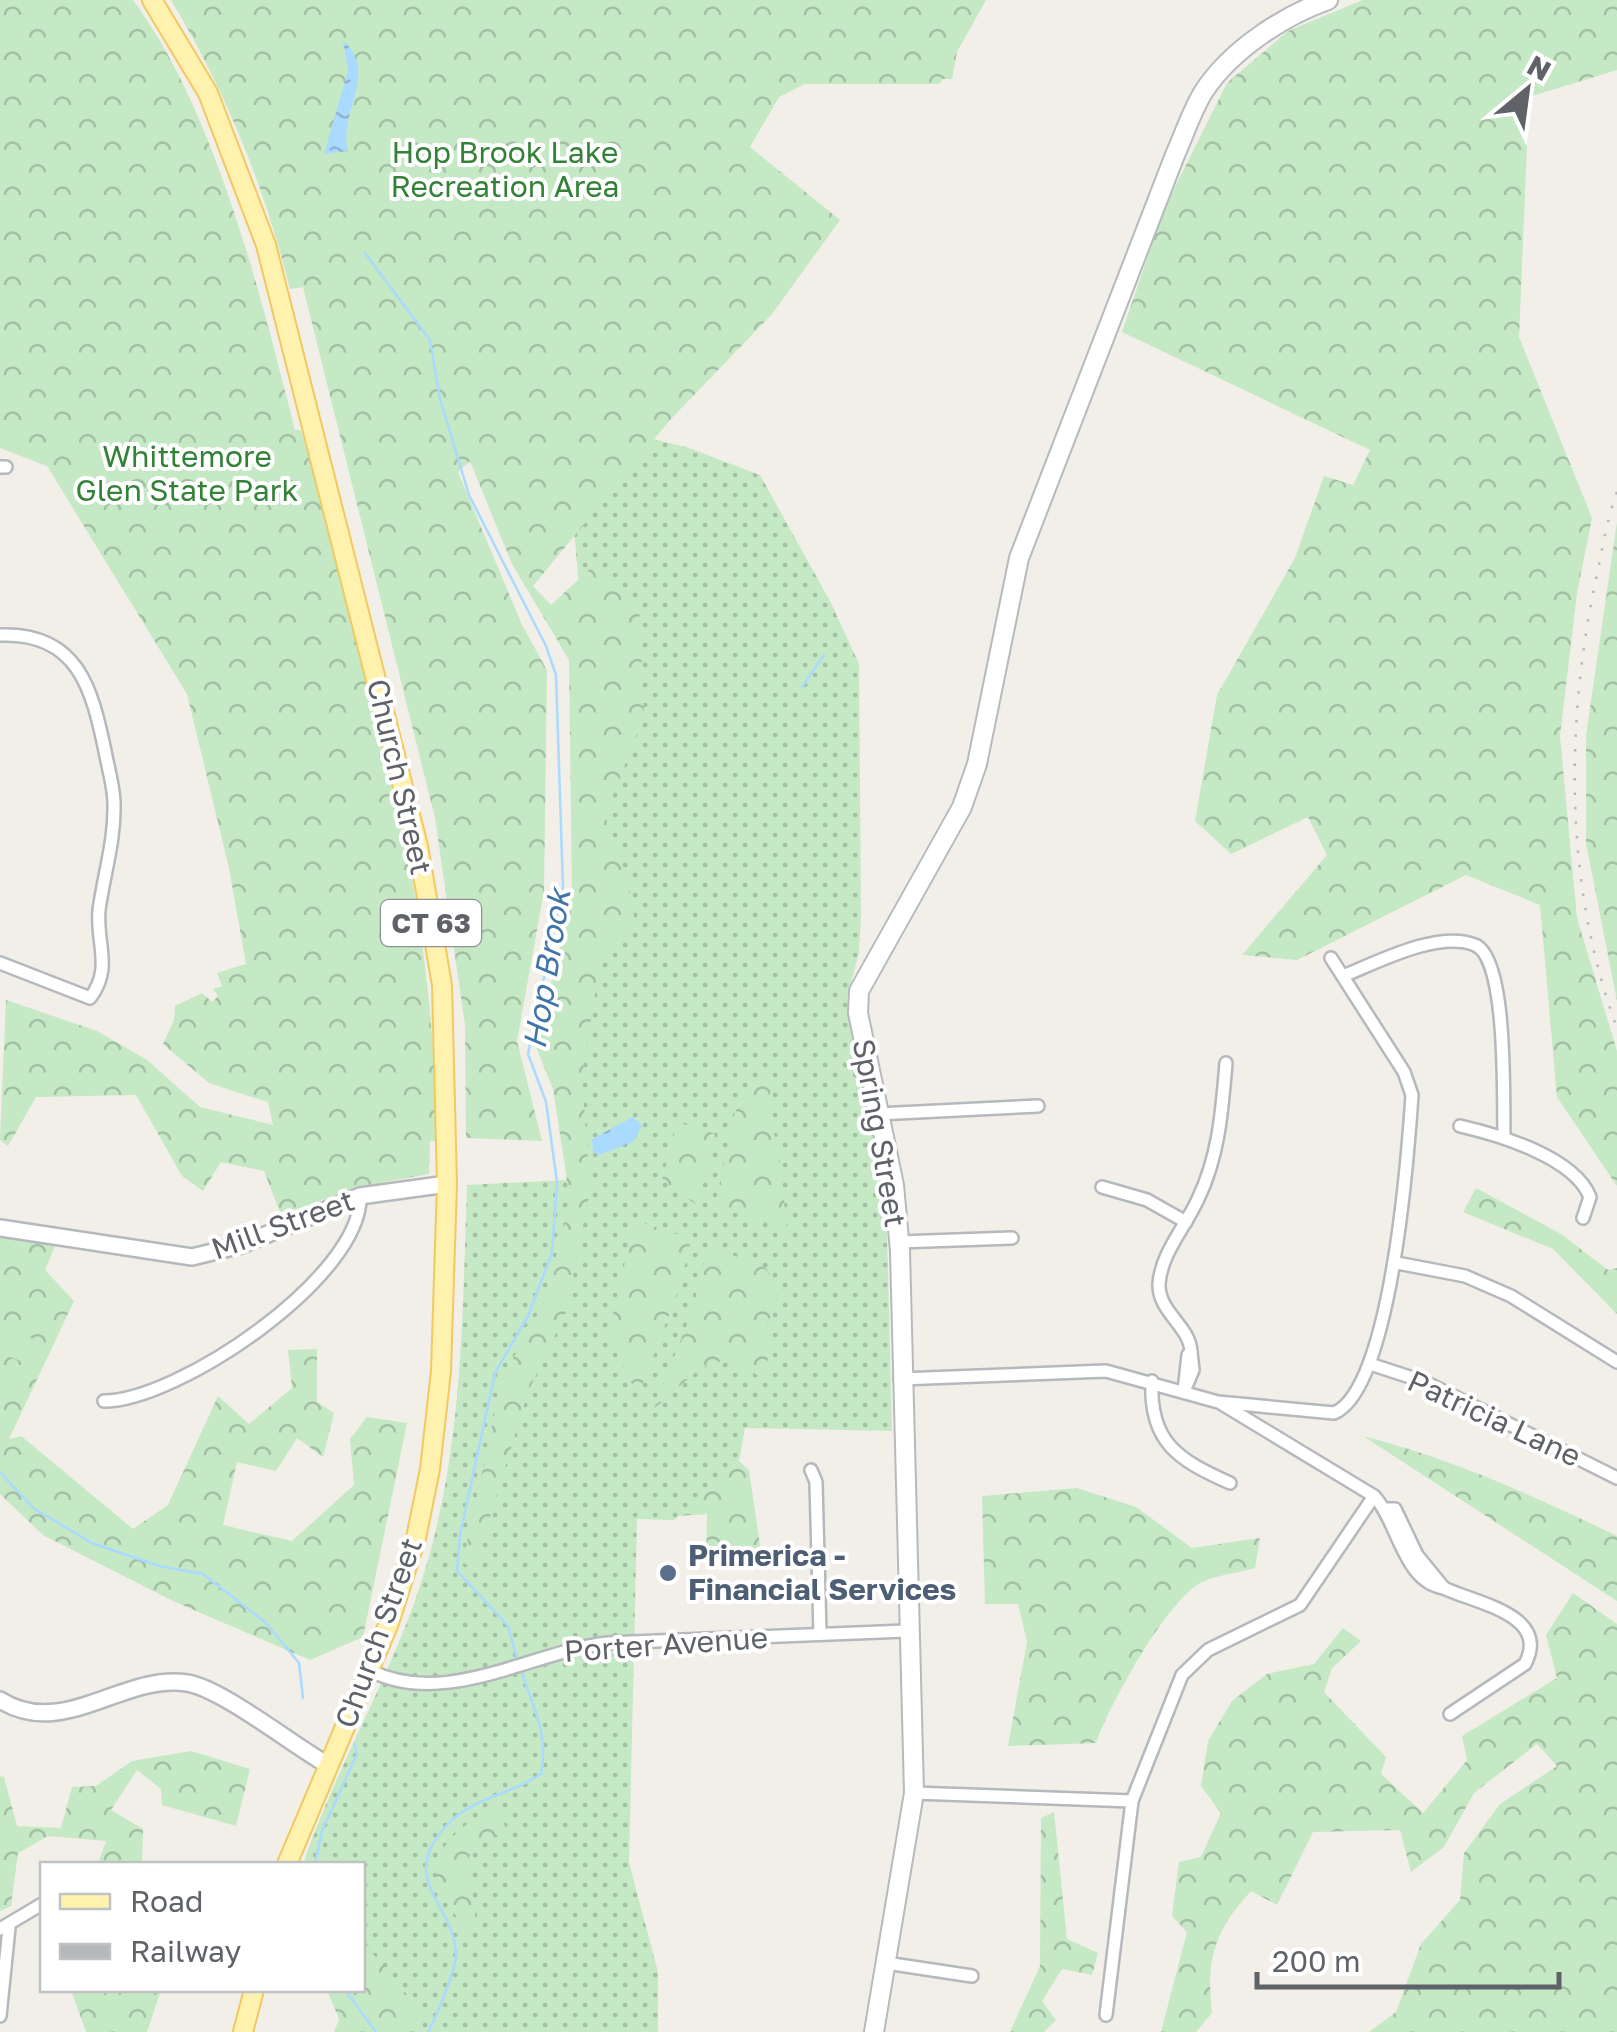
<svg xmlns="http://www.w3.org/2000/svg" width="1617" height="2032" font-family="'Golos Text',sans-serif">
<style>
.grass{fill:url(#grass-dots)}
.forest{fill:url(#forest-crowns)}
.pitch{fill:#c5e8c5}
.water{fill:url(#water-ripples)}
.lines{fill:none;stroke-linecap:round;stroke-linejoin:round}
.stream{stroke:#aadaff;stroke-width:2.5}
.minor-casing{stroke:#b5b8bc;stroke-width:16}
.tertiary-casing{stroke:#b5b8bc;stroke-width:20}
.secondary-casing{stroke:#b6babf;stroke-width:22}
.primary-casing{stroke:#f2c960;stroke-width:22}
.minor{stroke:#fff;stroke-width:11}
.tertiary{stroke:#fff;stroke-width:15}
.secondary{stroke:#fff;stroke-width:18}
.primary{stroke:#fff2af;stroke-width:18}
.rail{stroke:#b6b7b8;stroke-width:2.5;stroke-dasharray:2.5 12;stroke-linecap:butt}
.service-dot{fill:#5c6f8a;stroke:#fff;stroke-width:4}
.labels{text-anchor:middle;stroke-width:8;stroke-linejoin:round;paint-order:stroke}
.shield{fill:#fff;stroke:#8f9295;stroke-width:2.5}
.shield-label{font-size:28px;font-weight:bold;fill:#5f6368}
.park-label{font-size:30px;fill:#348238;stroke:#fff}
.street-label{font-size:30px;fill:#5f6368;stroke:#fff}
.service-label{font-size:30px;font-weight:bold;fill:#4e5e75;stroke:#fff;text-anchor:start}
.water-label{font-size:32px;font-style:italic;fill:#4174aa;stroke:#fff}
</style>
<defs>
<pattern id="grass-dots" width="8" height="8" patternUnits="userSpaceOnUse" patternTransform="scale(2.5)"><rect width="8" height="8" fill="#c5e8c5"/><path d="M2 2h.1M6 6h.1" fill="none" stroke="#a3c0a4" stroke-width="1.8" stroke-linecap="round"/></pattern>
<pattern id="forest-crowns" width="20" height="18" patternUnits="userSpaceOnUse" patternTransform="scale(2.5)"><rect width="20" height="18" fill="#c5e8c5"/><path d="M2 6a3 3 0 1 1 6 0M12 15a3 3 0 1 1 6 0" fill="none" stroke="#a3c0a4"/></pattern>
<pattern id="water-ripples" width="26" height="14" patternUnits="userSpaceOnUse" patternTransform="scale(2.5)"><rect width="26" height="14" fill="#aadaff"/><path d="M2 4q2-2 4 0t4 0M15 11q2-2 4 0t4 0" fill="none" stroke="#8eb4d2"/></pattern>
</defs>
<rect width="100%" height="100%" fill="#f1efe8"/>
<path class="grass" d="M649 438 686 447 760 475 830 601 859 664 861 914 859 953 847 997 886 1192 892 1431 745 1428 739 1461 674 1520 637 1519 629 1863 658 1972V2032H382L362 1990V1864H303C334 1773 384 1689 416 1598 463 1463 462 1327 467 1185L566 1180 579 587 570 483Z"/>
<g class="forest">
<path d="M0 0H133C216 112 261 297 295 430H301C365 661 437 899 436 1141H430L429 1174 357 1187 281 1215 264 1171 221 1162 203 1191 182 1176 136 1095 36 1097 8 1146 0 1140 6 1000 97 1031 147 1060 200 1107 273 1125 268 1102 209 1083 163 1044 174 1020 175 1006 202 993 212 1002 218 996 213 989 222 986 217 973 246 964 229 868 187 694 47 466 0 448Z"/>
<path d="M171 0H986L957 52 952 79H943L939 84H805L779 97 750 147 840 220 772 314 670 420 533 586 551 605 593 566 639 602 644 716 605 816 627 877 635 922 601 956 582 1076 590 1191 566 1312 528 1392 474 1570 463 1562 502 1378 545 1301 570 1200 553 1089 536 1047 572 896 569 660 512 564 470 461 458 472 522 625 547 670 544 891 517 1041 542 1141 466 1138 465 1025 435 818 303 287 290 289C264 185 226 92 171 0Z"/>
<polygon points="1363,0 1617,0 1617,70 1529,97 1519,337 1592,518 1577,593 1560,736 1577,918 1617,1051 1617,1186 1557,1097 1540,905 1466,875 1297,960 1242,955 1327,855 1308,817 1231,854 1195,821 1217,695 1295,558 1324,476 1353,485 1370,450 1122,332 1164,209 1227,83 1288,31"/>
<polygon points="1617,522 1617,1001 1586,843 1586,736"/>
<polygon points="766,1076 773,1079 766,1113 778,1144 787,1231 746,1214 714,1210 735,1112 758,1078"/>
<polygon points="684,1124 715,1134 698,1206 662,1180 675,1131"/>
<polygon points="1476,1188 1561,1234 1608,1270 1617,1268 1617,1314 1553,1249 1463,1212"/>
<polygon points="635,1220 691,1239 681,1283 638,1396 608,1334"/>
<polygon points="0,1236 55,1246 45,1270 74,1301 9,1439 21,1436 133,1529 168,1505 218,1396 249,1424 292,1388 288,1350 317,1349 317,1402 334,1413 323,1457 297,1438 276,1471 237,1462 223,1525 292,1541 354,1485 350,1439 367,1417 407,1423 363,1637 310,1660 173,1601 43,1535 0,1494"/>
<path d="M708 1246 766 1268 777 1289V1303L767 1324 768 1374 757 1375C710 1339 691 1382 654 1408L691 1314Z"/>
<path d="M1363 1436C1453 1459 1534 1496 1617 1536V1601Z"/>
<polygon points="739,1461 749,1470 763,1566 706,1560 707,1514 677,1516"/>
<path d="M1077 1488 1136 1507 1192 1548 1260 1538 1255 1568C1238 1573 1217 1575 1202 1582 1167 1599 1109 1706 1096 1743L1008 1746 1027 1642 1018 1604H985L982 1496Z"/>
<path d="M1573 1593 1617 1624V2032H1369L1396 2012 1421 1944 1460 1900 1464 1853 1500 1804 1557 1766 1537 1744 1474 1793 1444 1847 1411 1872 1400 1830 1313 1832 1277 1905 1251 1891C1214 1932 1206 1958 1212 2013L1196 2032H1161L1187 1932 1172 1916 1179 1862 1201 1857 1221 1813 1201 1786 1208 1741 1232 1701 1267 1674 1314 1664 1343 1628 1361 1641 1332 1668 1324 1692 1386 1757 1381 1774 1423 1813 1467 1760 1462 1736 1557 1678 1546 1635Z"/>
<polygon points="191,1751 250,1769 236,1826 162,1805 161,1789 137,1770 111,1810 143,1829 142,1864 98,1864 106,1841 48,1836 18,1853 11,1906 0,1911 0,1776 4,1777 17,1826 61,1828 72,1787 96,1786 132,1761"/>
<path d="M497 1806 506 1829C496 1836 480 1842 472 1852 456 1871 487 1902 470 1938 462 1922 448 1907 441 1890 422 1850 468 1821 497 1806Z"/>
<polygon points="1054,1812 1067,1939 1098,1953 1092,1975 1062,1969 1042,2001 1056,2020 1044,2032 1010,2032 1040,1966 1041,1818"/>
<polygon points="363,1942 425,2016 417,2032 334,2032 339,2019 327,1990 362,1990"/>
<polygon points="71,1990 161,1990 147,2032 86,2032"/>
</g>
<polygon class="pitch" points="0,1325 45,1344 36,1367 0,1353"/>
<g class="water">
<path d="M343 40C379 74 339 109 348 151L324 154 348 71Z"/>
<polygon points="633,1117 642,1126 633,1142 599,1155 593,1152 592,1139"/>
</g>
<g class="lines">
<g class="stream">
<polyline points="365,253 430,340 440,399 469,495 546,646 556,675 563,887 528,1054 546,1102 557,1182 552,1253 528,1316 495,1373 460,1535 457,1571 508,1626 518,1662"/>
<polyline points="802,687 824,655"/>
<polyline points="0,1472 33,1508 92,1543 159,1566 203,1574 266,1623 299,1663 303,1698"/>
<polyline points="315,1864 322,1831 357,1754 354,1744"/>
<polyline points="345,1990 376,2032"/>
<path d="M428 2032C436 2017 457 1968 456 1952 452 1903 397 1878 447 1825 473 1797 511 1795 541 1774 549 1733 533 1708 521 1670"/>
</g>
<g class="minor-casing">
<g id="minor">
<polyline points="0,467 6,467"/>
<path d="M0 635C78 632 92 689 105 751 108 768 114 787 114 804 115 840 104 874 99 910 96 944 113 968 90 998L0 963"/>
<path d="M1343 976C1378 962 1438 930 1475 945 1508 958 1503 1102 1504 1137"/>
<polyline points="878,1114 1038,1106"/>
<path d="M1460 1126C1499 1135 1574 1157 1590 1197L1583 1218"/>
<polyline points="1102,1187 1147,1200 1186,1222"/>
<polyline points="899,1242 1012,1238"/>
<polyline points="1397,1263 1465,1276 1511,1296 1617,1362"/>
<path d="M1191 1352C1190 1326 1158 1312 1159 1284 1161 1253 1186 1226 1198 1199 1219 1156 1222 1110 1226 1063"/>
<polygon points="1191,1352 1193,1370 1184,1391 1188,1355"/>
<polyline points="1370,1364 1425,1382 1617,1478"/>
<path d="M900 1379 1106 1371 1218 1402 1334 1413C1391 1390 1408 1155 1412 1095L1404 1072 1331 958"/>
<path d="M1152 1381C1149 1442 1178 1460 1230 1483"/>
<path d="M104 1401C178 1401 363 1276 360 1196"/>
<path d="M1222 1404 1374 1496C1398 1521 1403 1582 1444 1588L1417 1555 1395 1509H1386"/>
<polyline points="811,1470 816,1482 820,1634"/>
<path d="M1444 1588C1474 1603 1551 1614 1525 1664L1450 1714"/>
<path d="M371 1671C446 1708 531 1652 607 1643L906 1631"/>
<polyline points="914,1793 1132,1801"/>
<polyline points="0,1929 42,1904"/>
<polyline points="886,1963 972,1976"/>
<polyline points="1106,2015 1132,1801 1182,1675 1208,1650 1300,1605 1374,1496"/>
<polyline points="0,2016 9,1928"/>
</g>
</g>
<g class="tertiary-casing">
<g id="tertiary">
<polyline points="0,1228 192,1257 241,1245 360,1196 447,1184"/>
<path d="M0 1700C63 1740 123 1673 187 1683 221 1688 294 1746 328 1765"/>
</g>
</g>
<g class="secondary-casing">
<path id="secondary" d="M874 2032 914 1793 900 1251 894 1185 858 1013 859 991 962 807 977 764 1019 558 1175 155C1184 135 1192 110 1204 91 1231 50 1283 16 1328 0"/>
</g>
<g class="primary-casing">
<g id="primary">
<polyline points="152,0 208,93 266,245 418,846 442,985 447,1184 441,1371 430,1469 416,1538 389,1623 287,1864"/>
<polyline points="243,2032 254,1990"/>
</g>
</g>
<use href="#minor" class="minor"/>
<use href="#tertiary" class="tertiary"/>
<use href="#secondary" class="secondary"/>
<use href="#primary" class="primary"/>
<path class="rail" d="M1617 492C1607 518 1603 547 1597 574 1565 722 1564 885 1617 1028"/>
</g>
<circle class="service-dot" cx="668" cy="1573" r="10"/>
<g class="labels">
<rect class="shield" x="381" y="900" width="100" height="46" rx="8"/>
<g class="shield-label">
<text x="431" y="933">CT 63</text>
</g>
<g class="park-label">
<text x="505" y="163">Hop Brook Lake<tspan x="505" dy="34">Recreation Area</tspan></text>
<text x="187" y="467">Whittemore<tspan x="187" dy="34">Glen State Park</tspan></text>
</g>
<g class="street-label">
<text transform="translate(399 777) rotate(77)" y="10">Church Street</text>
<text transform="translate(879 1133) rotate(80)" y="10">Spring Street</text>
<text transform="translate(283 1225) rotate(-20)" y="10">Mill Street</text>
<text transform="translate(1494 1419) rotate(25)" y="10">Patricia Lane</text>
<text transform="translate(379 1633) rotate(-70)" y="10">Church Street</text>
<text transform="translate(666 1645) rotate(-4)" y="10">Porter Avenue</text>
</g>
<g class="service-label">
<text x="688" y="1566">Primerica -<tspan x="688" dy="34">Financial Services</tspan></text>
</g>
<g class="water-label">
<text transform="translate(547 969) rotate(-81)" y="11">Hop Brook</text>
</g>
</g>
<rect x="40" y="1862" width="325" height="130" fill="#ffffff" stroke="#bfc1c3" stroke-width="2.5"/>
<rect x="60" y="1894" width="50" height="15" fill="#fff2af" stroke="#bfc1c3" stroke-width="2.5"/>
<text x="130" y="1912" font-size="30" fill="#5f6368">Road</text>
<rect x="60" y="1944" width="50" height="15" fill="#b6b7b8" stroke="#bfc1c3" stroke-width="2.5"/>
<text x="130" y="1962" font-size="30" fill="#5f6368">Railway</text>
<g transform="translate(1527 90) rotate(29)" stroke="#ffffff" stroke-width="8" paint-order="stroke">
<path d="M0-8L18 38L0 25L-18 38Z" fill="#5f6368"/>
<text y="-15" font-size="28" font-weight="bold" text-anchor="middle" fill="#5f6368">N</text>
</g>
<path d="M1257 1972v15h302v-15" fill="none" stroke="#5f6368" stroke-width="5"/>
<text x="1272" y="1972" font-size="30" fill="#5f6368" stroke="#ffffff" stroke-width="8" paint-order="stroke">200 m</text>
</svg>
